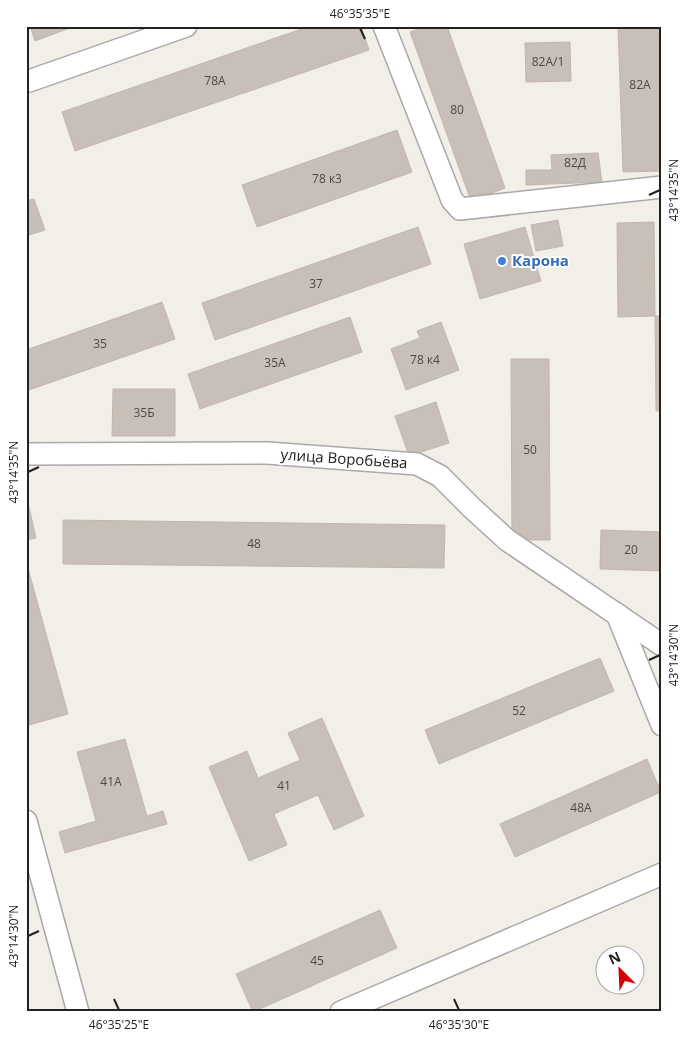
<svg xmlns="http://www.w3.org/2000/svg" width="688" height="1038" font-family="'Open Sans',sans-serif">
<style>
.building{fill:#c7bfb8;stroke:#c4b6ab}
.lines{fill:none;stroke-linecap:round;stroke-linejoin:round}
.minor-casing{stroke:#a9a9a9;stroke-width:24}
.minor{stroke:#fff;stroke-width:21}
.ticks{fill:none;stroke:#222;stroke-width:2}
.shop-dot{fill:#3f7fe0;stroke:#fff;stroke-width:2}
.labels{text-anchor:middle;stroke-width:4;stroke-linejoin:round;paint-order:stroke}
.number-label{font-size:12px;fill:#4b4948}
.shop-label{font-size:15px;font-weight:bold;fill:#366cbe;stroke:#fff;text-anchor:start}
.street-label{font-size:15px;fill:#222;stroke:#fff}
.neatline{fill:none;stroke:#222;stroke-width:2}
.ticks-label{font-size:12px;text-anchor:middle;fill:#222}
</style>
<rect width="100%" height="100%" fill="#f2efe9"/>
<g class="building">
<polygon points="30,26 75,26 35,41"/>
<polygon points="310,26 361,26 369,50 75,151 62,112"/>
<polygon points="427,26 447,26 505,188 471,201 410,32"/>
<polygon points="618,26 658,26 662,171 623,172"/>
<polygon points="570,42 571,81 526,82 525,43"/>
<polygon points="397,130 412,172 257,227 242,185"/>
<polygon points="598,153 602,182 526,185 526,170 552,170 551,155"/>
<polygon points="34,199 45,230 26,236 26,201"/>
<polygon points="558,220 563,246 536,251 531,225"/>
<polygon points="654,222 655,316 618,317 617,223"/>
<polygon points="418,227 431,264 215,340 202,303"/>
<polygon points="525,227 541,281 480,299 464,244"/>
<polygon points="162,302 175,339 26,391 26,350"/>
<polygon points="655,316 662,316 662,411 656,411"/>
<polygon points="350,317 362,352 200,409 188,374"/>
<polygon points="441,322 459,370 406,390 391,349 420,338 417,331"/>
<polygon points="511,359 549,359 550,540 512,540"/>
<polygon points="113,389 175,389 175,436 112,436"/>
<polygon points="436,402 449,443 409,456 395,416"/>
<polygon points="26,494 36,538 26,540"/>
<polygon points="63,520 445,525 444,568 63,564"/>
<polygon points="601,530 662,532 662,571 600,569"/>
<polygon points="26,561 68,714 29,725 26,716"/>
<polygon points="600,658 614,691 439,764 425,730"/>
<polygon points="322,718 364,816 334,830 318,795 274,814 287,845 249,861 209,767 247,751 258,778 300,760 288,733"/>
<polygon points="125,739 147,816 163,811 167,824 65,853 59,832 96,821 77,752"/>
<polygon points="647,759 661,792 515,857 500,824"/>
<polygon points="380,910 397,948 253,1012 236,974"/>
</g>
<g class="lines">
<g class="minor-casing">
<g id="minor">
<polyline points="384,26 452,200 460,209 662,187"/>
<polyline points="29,81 186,26"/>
<polyline points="26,454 267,453 417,464 440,476 472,508 507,540 662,645"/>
<polyline points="617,614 662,725"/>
<polyline points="26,821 78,1012"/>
<polyline points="341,1012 662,874"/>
</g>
</g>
<use href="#minor" class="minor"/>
</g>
<path class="ticks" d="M360 28 365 39M649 195 660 190M28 472 39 467M649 660 660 655M28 936 39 931M114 999 119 1010M454 999 459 1010"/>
<circle class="shop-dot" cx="502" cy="261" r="5"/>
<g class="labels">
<g class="number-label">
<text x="548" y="66">82А/1</text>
<text x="215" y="85">78А</text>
<text x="640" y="89">82А</text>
<text x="457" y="114">80</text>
<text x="575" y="167">82Д</text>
<text x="327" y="183">78 к3</text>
<text x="316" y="288">37</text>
<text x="100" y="348">35</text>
<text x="425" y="364">78 к4</text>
<text x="275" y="367">35А</text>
<text x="144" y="417">35Б</text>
<text x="530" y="454">50</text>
<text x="254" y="548">48</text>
<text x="631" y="554">20</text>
<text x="519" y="715">52</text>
<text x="111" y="786">41А</text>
<text x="284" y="790">41</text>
<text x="581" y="812">48А</text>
<text x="317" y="965">45</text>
</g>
<g class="shop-label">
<text x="512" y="266">Карона</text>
</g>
<g class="street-label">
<text transform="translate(344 459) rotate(4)" y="5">улица Воробьёва</text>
</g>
</g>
<rect width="688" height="1038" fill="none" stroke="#ffffff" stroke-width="55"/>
<g transform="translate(620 970) rotate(336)"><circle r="24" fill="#ffffff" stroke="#a7a7a7"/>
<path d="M0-4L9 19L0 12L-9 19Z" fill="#d40000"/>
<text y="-8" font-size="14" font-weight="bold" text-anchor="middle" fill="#222222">N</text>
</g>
<rect x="28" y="28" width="632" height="982" class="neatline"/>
<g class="ticks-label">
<text x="360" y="18">46°35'35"E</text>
<text transform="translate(674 190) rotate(-90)" y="4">43°14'35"N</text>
<text transform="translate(14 472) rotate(-90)" y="4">43°14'35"N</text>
<text transform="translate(674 655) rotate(-90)" y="4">43°14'30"N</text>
<text transform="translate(14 936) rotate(-90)" y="4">43°14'30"N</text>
<text x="119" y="1029">46°35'25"E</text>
<text x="459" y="1029">46°35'30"E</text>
</g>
</svg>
